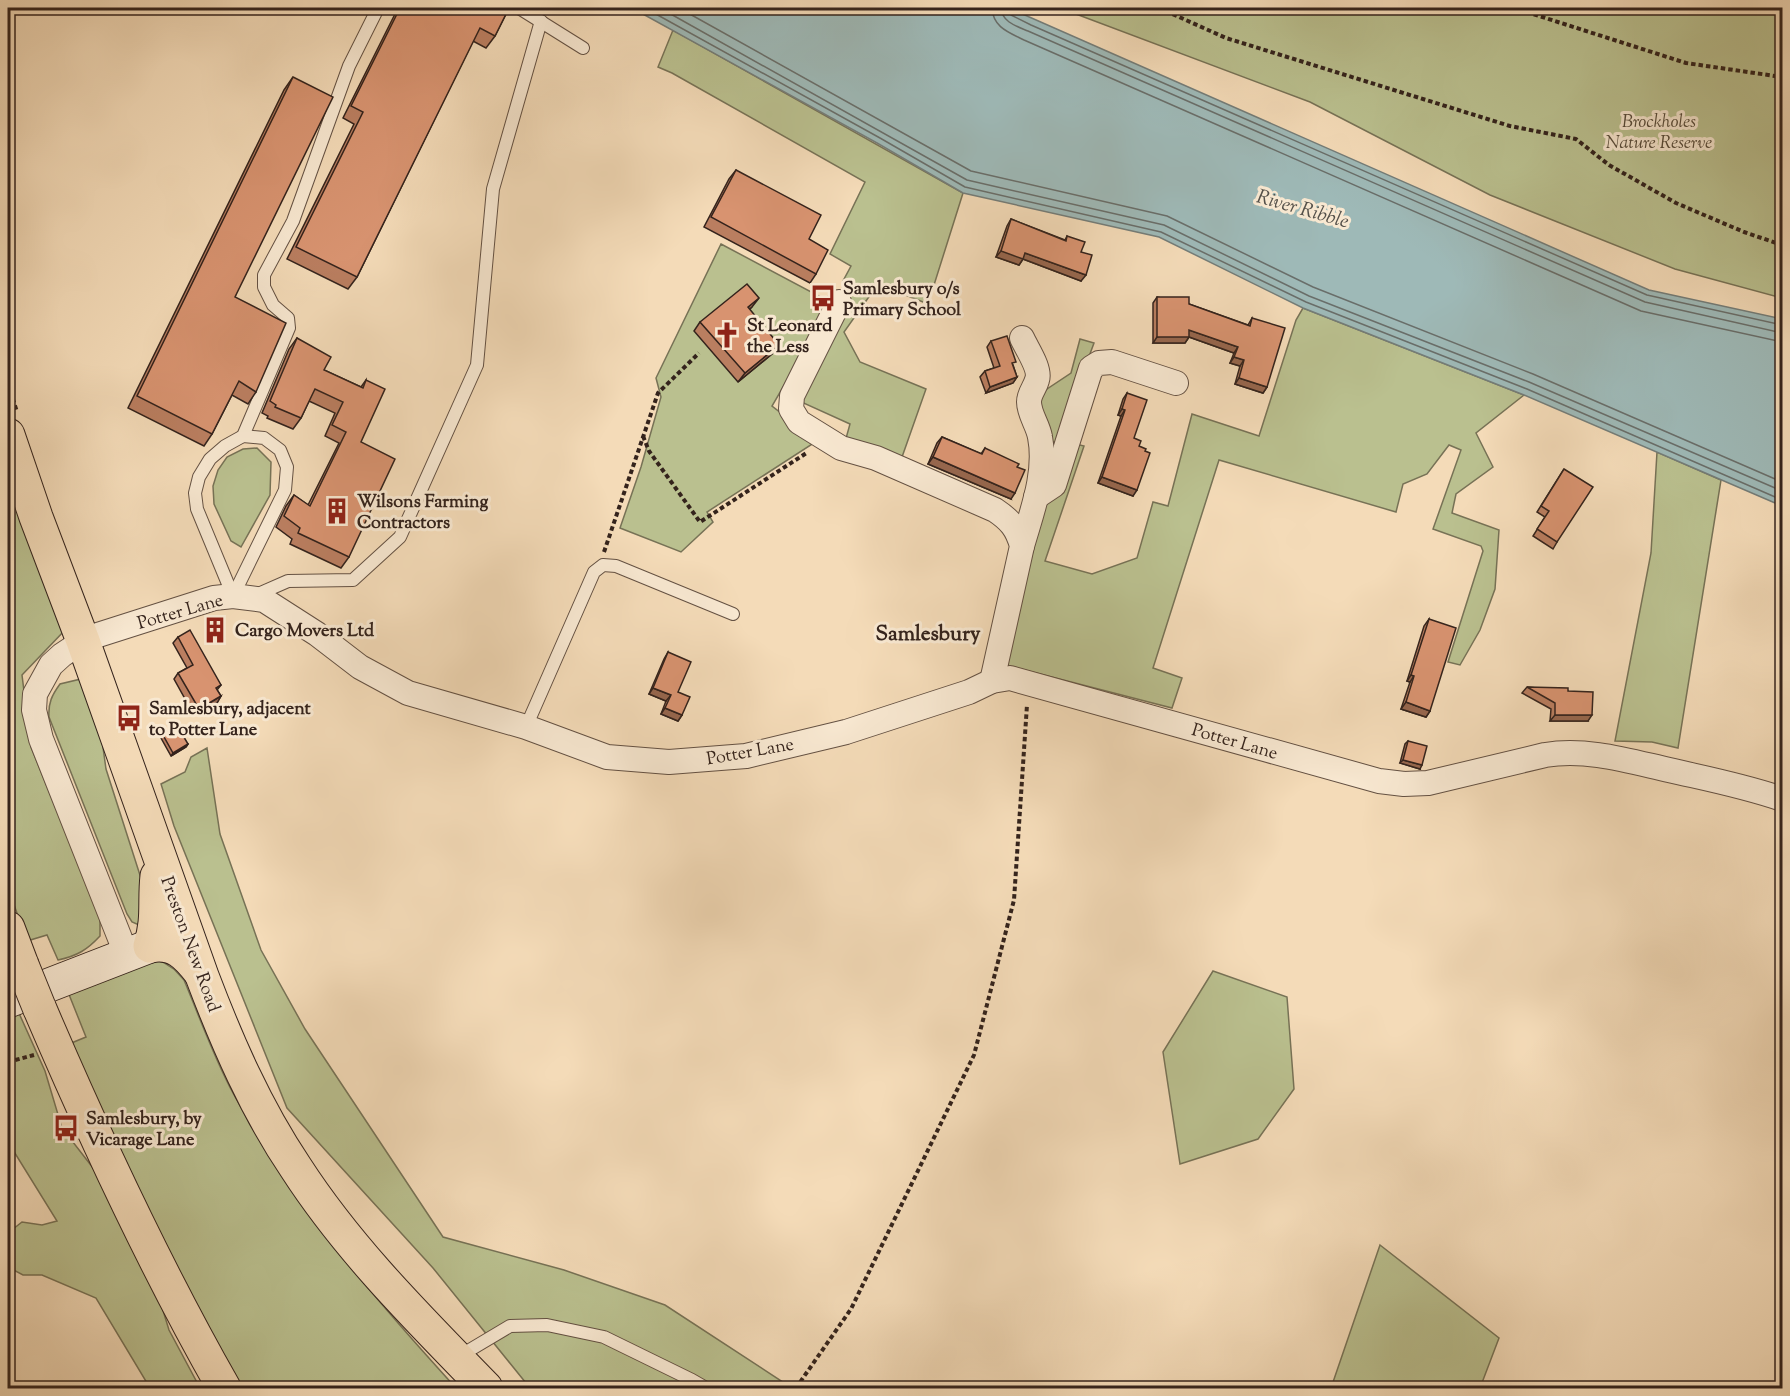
<svg xmlns="http://www.w3.org/2000/svg" width="1790" height="1396" font-family="'Sorts Mill Goudy',serif">
<style>
.green{fill:#bac08f;stroke:#777256;stroke-width:1.5}
.water{fill:#9eb9b7;stroke:#747d79;stroke-width:1.5}
.lines{fill:none;stroke-linecap:round;stroke-linejoin:round}
.shore{stroke:#696e6a;stroke-width:1.5}
.lane-casing{stroke:#645143;stroke-width:14}
.street-casing{stroke:#645143;stroke-width:26}
.secondary-casing{stroke:#34231c;stroke-width:35}
.highway-casing{stroke:#34231c;stroke-width:35}
.path{stroke:#34231c;stroke-width:4;stroke-dasharray:4.5 3;stroke-linecap:butt}
.lane{stroke:#f8e8d1;stroke-width:12}
.street{stroke:#f8e8d1;stroke-width:24}
.secondary{stroke:#f8e8d1;stroke-width:33}
.highway{stroke:#f4dbb8;stroke-width:33}
.highway-bridge-casing{stroke:#34231c;stroke-width:35;stroke-linecap:butt}
.highway-bridge{stroke:#f4dbb8;stroke-width:33}
.wall{fill:#ba7e60;stroke:#34231c;stroke-width:1.5}
.shaded-wall{fill:#97674e;stroke:#34231c;stroke-width:1.5}
.building{fill:#d89370;stroke:#34231c;stroke-width:1.5}
.labels{text-anchor:middle;stroke-width:6;stroke-linejoin:round;paint-order:stroke}
.park-label{font-size:18px;font-style:italic;fill:#564a39;stroke:#f8e8d1}
.poi-label{font-size:18px;font-weight:bold;fill:#34231c;stroke:#f8e8d1;text-anchor:start}
.street-label{font-size:18px;fill:#34231c;stroke:#f8e8d1}
.water-label{font-size:20px;font-style:italic;fill:#54504a;stroke:#f8e8d1}
.quarter-label{font-size:21px;font-weight:bold;fill:#34231c;stroke:#f8e8d1}
</style>
<rect width="100%" height="100%" fill="#f4dbb8"/>
<filter id="stains"><feTurbulence type="fractalNoise" baseFrequency=".00333" numOctaves="4"/><feColorMatrix values="0 0 0 0 .2 0 0 0 0 .09 0 0 0 0 .02 0 0 0 .5 -.17"/></filter>
<radialGradient id="worn" r=".72"><stop offset=".6" stop-color="#630" stop-opacity="0"/><stop offset="1" stop-color="#630" stop-opacity=".3"/></radialGradient>
<g class="green">
<polygon points="1060,8 1782,8 1782,298 1675,269 1490,195 1310,102"/>
<polygon points="673,30 963,193 928,304 878,284 844,332 860,362 926,389 902,457 845,442 850,424 799,401 854,287 843,281 851,266 830,254 865,182 672,73 658,67"/>
<polygon points="721,244 832,303 772,406 817,441 707,512 713,522 681,552 620,528 641,467 661,397 656,378"/>
<polygon points="1303,308 1524,395 1476,433 1493,467 1456,494 1452,513 1499,530 1495,589 1480,630 1460,665 1448,662 1483,551 1481,546 1433,529 1461,450 1449,445 1427,474 1403,484 1396,512 1219,460 1153,668 1182,678 1172,708 1005,665 1045,502 1076,444 1084,446 1045,561 1092,574 1137,558 1153,502 1168,506 1192,414 1259,436 1296,320"/>
<polygon points="1080,339 1094,343 1057,443 1049,441 1037,399 1041,393 1071,373"/>
<polygon points="257,448 271,462 270,495 241,547 231,541 214,504 213,486 218,470 227,457 243,449"/>
<polygon points="1657,452 1721,480 1678,748 1652,742 1615,741 1651,553"/>
<path d="M8 469 65 630 22 675 31 747 100 916V936C87 950 77 956 58 960L47 935 27 941 8 888Z"/>
<path d="M81 679 100 726 106 769 147 897 139 925 132 922 127 914 49 717C48 703 52 695 60 684Z"/>
<polygon points="207,748 220,834 261,950 305,1029 443,1237 564,1270 665,1305 792,1388 530,1388 433,1268 287,1108 174,826 161,784 185,772 191,757"/>
<path d="M160 960 174 969 184 980C200 1018 214 1058 233 1093 292 1203 373 1297 456 1388H238L218 1353 69 1044 86 1037 66 987Z"/>
<polygon points="1213,971 1287,997 1294,1089 1258,1139 1180,1164 1163,1052"/>
<polygon points="18,1011 45,1071 62,1128 107,1186 161,1304 169,1330 200,1388 150,1388 96,1298 42,1275 23,1275 8,1267 8,1233 22,1222 42,1225 57,1221 8,1142 8,1014"/>
<polygon points="1380,1245 1499,1338 1480,1388 1331,1388"/>
</g>
<polygon class="water" points="632,8 1009,8 1649,290 1782,319 1782,506 1524,395 1303,308 1159,237 963,193 877,143"/>
<g class="lines">
<g class="shore">
<polyline points="645,8 880,138 965,187 1161,232 1306,302 1527,389 1782,500"/>
<polyline points="660,8 967,180 1164,225 1309,296 1529,382 1782,491"/>
<polyline points="679,8 971,171 1167,216 1313,287 1533,374 1782,482"/>
<path d="M992 8C993 27 1008 32 1024 40L1641 311 1782 342"/>
<path d="M1001 8C1002 22 1016 26 1028 31L1645 302 1782 333"/>
<polyline points="1008,8 1011,15 1031,25 1647,295 1782,325"/>
</g>
<g class="lane-casing">
<g id="lane">
<polyline points="519,8 583,48"/>
<polyline points="256,595 288,581 353,580 400,537 477,365 493,189 541,21"/>
<polyline points="233,596 197,509 195,493 199,477 210,459 225,446 243,436 289,328 288,318 273,305 264,287 264,275 293,221 349,66 378,8"/>
<polyline points="233,596 285,490 287,467 280,450 264,438 243,436"/>
<polyline points="526,727 594,572 603,565 616,566 733,614"/>
<polyline points="458,1357 510,1326 547,1325 604,1337 692,1380 706,1388"/>
</g>
</g>
<g class="street-casing">
<g id="street">
<path d="M839 302 792 396 791 409 799 422 841 448 876 458 995 510C1010 520 1017 528 1022 546L992 681"/>
<path d="M1022 338C1027 349 1041 369 1037 380 1035 388 1029 393 1029 402 1029 414 1038 425 1040 437 1047 473 1032 511 1022 546"/>
<polyline points="1036,497 1054,485 1091,368 1099,363 1112,362 1176,383"/>
<path d="M127 956 41 739 34 710 35 694 51 665 62 655 83 641 98 635 214 598 233 596 264 600 317 634 360 667 408 693 526 727 607 757 669 762 746 756 846 732 969 692 992 681 1010 678 1379 781 1404 784 1428 783 1545 755C1587 748 1629 761 1669 770 1708 779 1745 786 1782 799"/>
</g>
</g>
<g class="secondary-casing">
<polyline id="secondary" points="8,1001 150,946"/>
</g>
<g class="highway-casing">
<g id="highway">
<path d="M8 435 36 517 83 641 202 976C227 1042 256 1109 296 1168 349 1250 419 1319 486 1388"/>
<path d="M157 876C154 902 159 919 150 946 174 941 187 955 200 972"/>
<polyline points="8,928 22,965"/>
<path d="M39 1007C95 1138 154 1265 224 1388"/>
</g>
</g>
<g class="path">
<polyline points="1159,8 1226,38 1510,126 1576,139 1609,165 1676,203 1744,232 1782,245"/>
<polyline points="1530,8 1533,14 1686,63 1782,77"/>
<polyline points="8,384 17,412"/>
<polyline points="643,436 649,451 700,522 808,452"/>
<polyline points="604,552 658,393 699,353"/>
<polyline points="8,1062 34,1055"/>
<polyline points="796,1388 851,1309 974,1055 1014,900 1027,705"/>
</g>
<use href="#lane" class="lane"/>
<use href="#street" class="street"/>
<use href="#secondary" class="secondary"/>
<use href="#highway" class="highway"/>
<g class="highway-bridge-casing">
<polyline id="highway-bridge" points="22,965 39,1007"/>
</g>
<use href="#highway-bridge" class="highway-bridge"/>
</g>
<g class="wall">
<polygon points="398,8 509,8 495,36 486,48 473,41 357,277 348,289 287,259 354,124 343,118"/>
<polygon points="293,77 235,297 256,392 248,404 232,395 212,434 204,446 128,408 284,90"/>
<polygon points="736,170 809,239 816,274 810,283 704,227 729,179"/>
<polygon points="1011,219 1065,240 1067,236 1081,252 1081,281 1023,259 1019,265 996,257 1007,226"/>
<polygon points="1157,297 1189,304 1248,325 1252,318 1267,387 1263,393 1235,384 1240,366 1230,363 1234,353 1189,337 1185,343 1153,343 1153,303"/>
<polygon points="752,307 749,310 779,345 772,354 738,382 694,331 700,322"/>
<polygon points="297,338 324,370 361,387 366,380 349,557 341,568 290,544 292,539 276,527 286,506 294,495 308,505 339,443 325,436 335,413 309,401 301,418 293,429 267,418 268,416 262,413 289,349"/>
<polygon points="991,341 1013,365 1017,377 1013,383 986,393 980,377 985,371 994,368 987,347"/>
<polygon points="1127,393 1134,438 1139,446 1133,496 1098,483 1121,416 1118,415 1123,399"/>
<polygon points="942,437 981,454 985,448 1011,499 928,464 937,443"/>
<polygon points="1564,469 1557,542 1553,549 1533,536 1545,517 1537,512"/>
<polygon points="1429,619 1430,711 1426,717 1401,709 1410,682 1407,681 1424,626"/>
<polygon points="178,637 221,685 217,690 221,696 217,703 194,715 174,679 178,673 187,668 173,643"/>
<polygon points="668,652 678,692 682,715 678,721 661,714 666,701 649,694 664,659"/>
<polygon points="1527,687 1568,691 1588,721 1550,721 1551,709 1522,693"/>
<polygon points="163,735 188,744 186,747 171,756 161,738"/>
<polygon points="1408,741 1420,769 1400,763 1405,744"/>
</g>
<g class="shaded-wall">
<polygon points="1001,251 1025,253 1086,275 1081,281 1023,259 1019,265 996,257"/>
<polygon points="759,298 752,307 741,316 748,307"/>
<polygon points="1189,330 1238,347 1234,353 1189,337 1185,343 1153,343 1157,337"/>
<polygon points="779,345 772,354 738,382 745,373"/>
<polygon points="1234,357 1244,360 1240,366 1230,363"/>
<polygon points="1017,377 1013,383 986,393 990,387"/>
<polygon points="1239,378 1267,387 1263,393 1235,384"/>
<polygon points="1122,409 1125,410 1121,416 1118,415"/>
<polygon points="933,457 1015,493 1011,499 928,464"/>
<polygon points="1102,477 1137,490 1133,496 1098,483"/>
<polygon points="1411,675 1414,676 1410,682 1407,681"/>
<polygon points="653,688 671,695 666,701 649,694"/>
<polygon points="221,696 217,703 194,715 199,709"/>
<polygon points="1406,702 1430,711 1426,717 1401,709"/>
<polygon points="665,708 682,715 678,721 661,714"/>
<polygon points="1555,715 1592,715 1588,721 1550,721"/>
<polygon points="188,744 186,747 171,756 173,753"/>
<polygon points="1403,760 1422,765 1420,769 1400,763"/>
</g>
<g class="building">
<polygon points="400,8 509,8 495,36 480,28 357,277 296,247 363,112 351,106"/>
<polygon points="293,77 333,97 235,297 286,323 256,392 239,381 212,434 137,396"/>
<polygon points="736,170 821,215 809,239 828,250 816,274 711,217"/>
<polygon points="1011,219 1066,241 1067,236 1085,242 1081,252 1092,255 1086,275 1025,253 1023,259 1001,251"/>
<polygon points="747,284 759,298 748,307 779,345 745,373 700,322"/>
<polygon points="1157,297 1189,297 1189,304 1250,326 1252,318 1285,328 1267,387 1239,378 1244,360 1234,357 1238,347 1189,330 1189,337 1157,337"/>
<polygon points="1007,336 1016,362 1012,363 1017,377 990,387 985,371 1000,366 991,341"/>
<polygon points="297,338 331,357 324,370 363,388 366,380 385,389 361,442 395,459 349,557 298,533 300,528 284,516 294,495 310,506 346,432 332,425 343,402 315,389 301,418 275,407 276,405 270,401"/>
<polygon points="1127,393 1147,400 1134,438 1141,441 1139,446 1146,449 1145,451 1150,453 1137,490 1102,477 1125,410 1122,409"/>
<polygon points="942,437 982,454 985,448 1019,464 1017,467 1025,470 1015,493 933,457"/>
<polygon points="1564,469 1593,487 1557,542 1537,529 1549,511 1541,506"/>
<polygon points="1429,619 1456,628 1430,711 1406,702 1414,676 1411,675"/>
<polygon points="190,630 221,685 216,688 221,696 199,709 178,673 193,665 178,637"/>
<polygon points="668,652 691,662 678,692 690,697 682,715 665,708 671,695 653,688"/>
<polygon points="1527,687 1568,688 1568,691 1593,692 1592,715 1555,715 1555,703"/>
<polygon points="178,727 188,744 173,753 163,735"/>
<polygon points="1408,741 1427,746 1422,765 1403,760"/>
</g>
<defs>
<g id="bus-bare" transform="scale(2.07)"><path d="M-5-6H5V4H4V6H2V4H-2V6H-4V4H-5ZM-3.5-4V0h7V-4ZM-3.5 1.2v1.5H-2V1.2ZM2 1.2v1.5H3.5V1.2Z" fill="#8f2418" stroke="#f8e8d1" stroke-width="2.5" paint-order="stroke"/></g>
<g id="church-bare" transform="scale(2.07)"><path d="M-1.2-6h2.4v3.5h3.3v2.4h-3.3V6h-2.4V-.1h-3.3v-2.4h3.3Z" fill="#8f2418" stroke="#f8e8d1" stroke-width="2.5" paint-order="stroke"/></g>
<g id="building-bare" transform="scale(2.07)"><path d="M-4-6H4V6H1V3H-1V6H-4ZM-2.5-4.3h1.7v1.8h-1.7ZM.8-4.3h1.7v1.8H.8ZM-2.5-1h1.7V.8h-1.7ZM.8-1h1.7V.8H.8Z" fill="#8f2418" stroke="#f8e8d1" stroke-width="2.5" paint-order="stroke"/></g>
</defs>
<g fill-rule="evenodd">
<use href="#bus-bare" x="823" y="298"/>
<use href="#church-bare" x="727" y="335"/>
<use href="#building-bare" x="337" y="511"/>
<use href="#building-bare" x="215" y="630"/>
<use href="#bus-bare" x="129" y="718"/>
<use href="#bus-bare" x="66" y="1128"/>
</g>
<g class="labels">
<g class="park-label">
<text x="1659" y="127">Brockholes<tspan x="1659" dy="21">Nature Reserve</tspan></text>
</g>
<g class="poi-label">
<text x="843" y="294">Samlesbury o/s<tspan x="843" dy="21">Primary School</tspan></text>
<text x="747" y="331">St Leonard<tspan x="747" dy="21">the Less</tspan></text>
<text x="357" y="507">Wilsons Farming<tspan x="357" dy="21">Contractors</tspan></text>
<text x="235" y="636">Cargo Movers Ltd</text>
<text x="149" y="714">Samlesbury, adjacent<tspan x="149" dy="21">to Potter Lane</tspan></text>
<text x="86" y="1124">Samlesbury, by<tspan x="86" dy="21">Vicarage Lane</tspan></text>
</g>
<g class="street-label">
<text transform="translate(180 611) rotate(-16)" y="6">Potter Lane</text>
<text transform="translate(1235 741) rotate(16)" y="6">Potter Lane</text>
<text transform="translate(750 751) rotate(-10)" y="6">Potter Lane</text>
<text transform="translate(191 944) rotate(70)" y="6">Preston New Road</text>
</g>
<g class="water-label">
<text transform="translate(1303 208) rotate(16)" y="7">River Ribble</text>
</g>
<g class="quarter-label">
<text x="928" y="640">Samlesbury</text>
</g>
</g>
<rect width="1790" height="1396" fill="none" stroke="#f4dbb8" stroke-width="30"/>
<rect x="9" y="9" width="1772" height="1378" fill="none" stroke="#34231c" stroke-width="3"/>
<rect x="15" y="15" width="1760" height="1366" fill="none" stroke="#34231c" stroke-width="1.5"/>
<rect width="100%" height="100%" filter="url(#stains)"/>
<rect width="100%" height="100%" fill="url(#worn)"/>
</svg>
